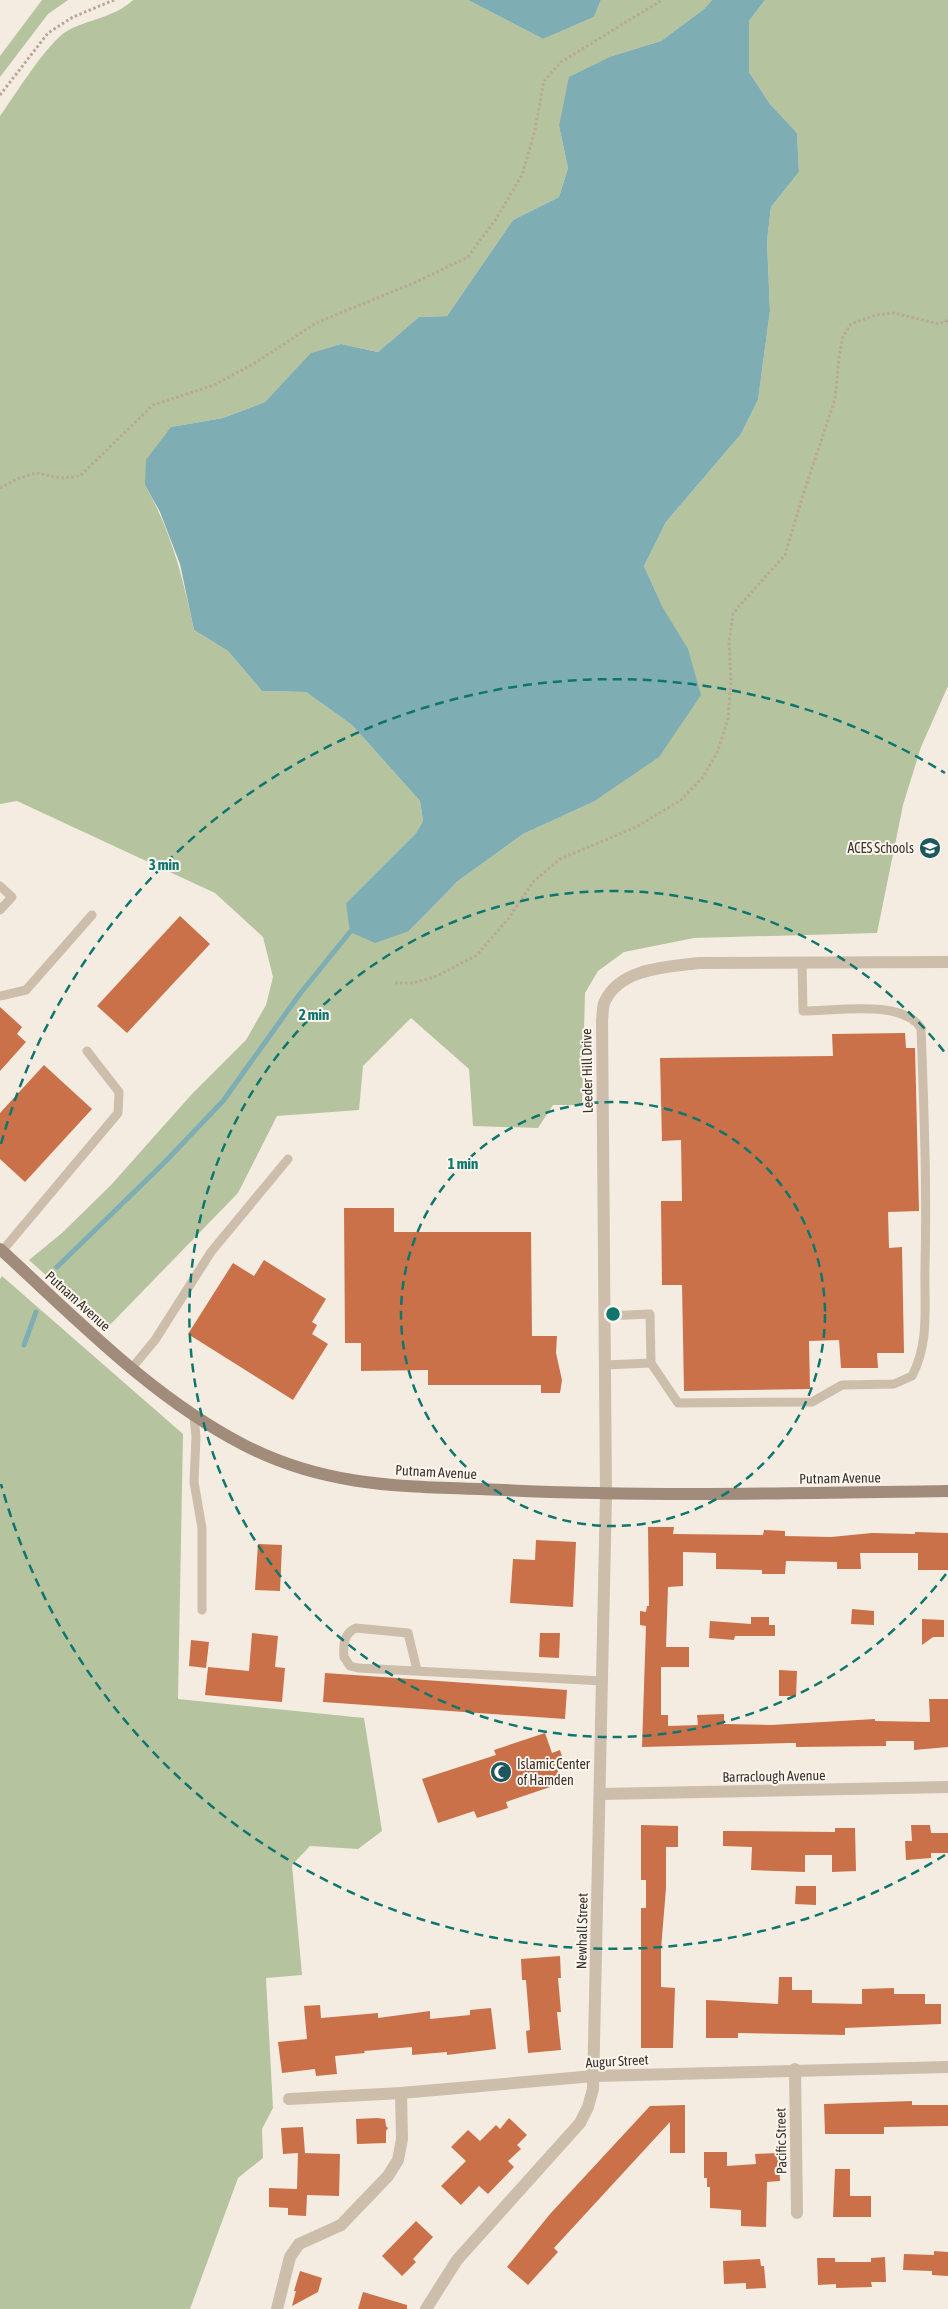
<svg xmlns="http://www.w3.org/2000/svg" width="948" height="2309" font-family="'Asap Condensed',sans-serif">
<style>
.green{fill:#b5c49f}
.water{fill:#7eadb3}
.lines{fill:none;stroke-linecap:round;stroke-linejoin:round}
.stream{stroke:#7eadb3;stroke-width:5}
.building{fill:#ca7149}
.path{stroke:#b9a795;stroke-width:3;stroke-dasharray:2.5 2.5;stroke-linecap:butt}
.service{stroke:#cdbdab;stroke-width:9}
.minor{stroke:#cdbdab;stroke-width:12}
.tertiary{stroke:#cdbdab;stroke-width:12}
.secondary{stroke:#a18c7c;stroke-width:12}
.ring{fill:none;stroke:#0f766e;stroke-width:2.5;stroke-dasharray:9 6}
.labels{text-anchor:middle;stroke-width:4;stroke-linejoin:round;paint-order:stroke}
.poi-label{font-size:14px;fill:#3b312b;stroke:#fbf6ed;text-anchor:end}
.street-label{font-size:14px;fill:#3b312b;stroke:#fbf6ed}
.centre{fill:#0f766e;stroke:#fbf6ed;stroke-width:2.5}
.ring-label{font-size:15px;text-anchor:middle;font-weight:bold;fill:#0f766e;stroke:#fbf6ed;stroke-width:4;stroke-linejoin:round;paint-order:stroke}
</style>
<rect width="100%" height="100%" fill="#f4ece0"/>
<g class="green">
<polygon points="42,0 68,0 48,14 0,77 0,56"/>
<path d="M133 0H468L543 39 594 17 601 0H712L704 9 661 41 612 56 559 126 568 168 559 197 513 220 447 316 419 317 378 352 341 344 312 353 265 402 223 418 171 427 145 485C172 533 183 578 194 630L228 651 262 691 306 692 352 725 420 801 423 821 416 833 346 903 409 931 458 881 523 834 593 802 663 608 644 566 666 522 741 434 758 400 770 311 767 241 771 207 799 172 797 133 770 104 749 72V21L765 0H948V686L921 747 903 805 877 933 694 938 624 952 598 971 585 993 582 1105H553L538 1128 473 1126 469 1069 411 1018 363 1066 359 1110 277 1116 238 1193 106 1329 29 1260 62 1233 111 1185 191 1095 246 1040 266 1005 273 977 263 937 215 893 17 801 0 804V116C16 94 46 44 67 31 88 19 114 18 133 0Z"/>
<polygon points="2,1276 183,1434 178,1699 364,1718 382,1831 358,1849 310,1846 292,1865 302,1975 266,1978 273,2108 262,2129 263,2158 238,2178 190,2309 0,2309 0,1279"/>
</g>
<g class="water">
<polygon points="468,0 601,0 594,17 543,39"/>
<polygon points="712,0 765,0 749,21 749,72 770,104 797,133 799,172 771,207 767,241 770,311 758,400 741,434 666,522 644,566 663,608 688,649 701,695 659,757 593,802 523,834 458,881 409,931 375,943 350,932 346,903 416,833 423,821 420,801 352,725 306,692 262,691 228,651 194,630 180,564 160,512 145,485 146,460 171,427 223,418 265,402 311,353 341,344 378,352 419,317 447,316 513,220 559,197 568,168 559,126 569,77 612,56 661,41 704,9"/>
</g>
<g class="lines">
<g class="stream">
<polyline points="57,1267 163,1164 223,1101 299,995 350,932"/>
<polyline points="24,1345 36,1312"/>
</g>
</g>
<g class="building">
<polygon points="180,916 210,944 127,1033 97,1006"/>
<polygon points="0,1007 22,1027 17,1034 26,1042 0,1071"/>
<polygon points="905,1033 906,1048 915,1048 919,1211 888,1212 889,1248 902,1247 904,1353 877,1353 878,1368 841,1368 839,1340 809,1341 810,1389 684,1391 682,1285 662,1285 661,1201 682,1201 681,1140 662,1141 660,1058 833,1056 832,1034"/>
<polygon points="44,1065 92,1109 25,1182 0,1159 0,1113"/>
<polygon points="344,1208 394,1208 394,1232 531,1232 532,1336 557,1336 556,1353 562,1380 560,1393 541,1393 541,1385 428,1385 428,1370 361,1371 361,1343 345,1343"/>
<polygon points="264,1260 326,1299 312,1322 317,1325 312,1334 328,1344 293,1400 188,1334 233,1263 254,1276"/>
<polygon points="648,1527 674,1527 673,1534 763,1535 764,1530 785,1531 785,1536 831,1537 872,1533 915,1534 915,1532 948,1533 948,1570 918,1570 918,1553 860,1553 861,1569 837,1569 837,1562 786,1561 785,1574 762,1574 762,1570 716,1569 716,1553 683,1552 683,1586 668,1587 666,1647 689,1647 689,1667 661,1667 661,1715 668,1715 668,1726 698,1725 697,1715 724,1714 724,1724 771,1725 875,1719 875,1721 930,1722 929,1699 948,1699 948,1747 914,1750 914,1741 886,1741 886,1746 796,1747 796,1743 789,1743 642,1747 646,1626 640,1625 640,1611 646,1612 647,1606 649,1606"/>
<polygon points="536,1540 576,1542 573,1607 510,1603 513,1559 535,1560"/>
<polygon points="258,1544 282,1545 280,1591 255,1590"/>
<polygon points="852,1609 874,1611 874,1625 851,1624"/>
<polygon points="751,1617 769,1617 769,1625 775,1625 775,1636 735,1636 734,1640 709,1638 710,1621 751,1624"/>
<polygon points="922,1619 944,1620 944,1637 933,1637 922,1645"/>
<polygon points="252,1633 278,1636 275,1667 285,1668 282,1702 205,1695 208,1667 249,1671"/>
<polygon points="540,1633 560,1633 559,1658 539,1657"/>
<polygon points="191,1640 209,1642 206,1668 189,1666"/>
<polygon points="779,1670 797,1671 796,1696 779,1696"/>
<polygon points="325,1673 567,1690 565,1719 323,1702"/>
<polygon points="545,1733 552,1753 560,1750 564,1763 556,1765 562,1783 506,1802 508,1808 477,1818 474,1811 438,1823 422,1779 496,1755 494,1750"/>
<polygon points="641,1825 678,1826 678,1847 666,1847 666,1888 661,1949 661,1987 675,1988 673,2048 641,2048 641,1908 646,1908 646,1880 641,1880"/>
<polygon points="911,1825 930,1825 931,1833 948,1833 948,1853 931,1853 931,1858 906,1860 905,1841 912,1841"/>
<polygon points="835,1828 855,1828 856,1871 832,1872 832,1855 805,1855 805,1872 751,1870 752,1847 723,1846 723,1831 835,1832"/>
<polygon points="796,1886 816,1886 816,1905 795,1904"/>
<polygon points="560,1956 561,1978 558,1978 561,2012 557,2012 561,2050 528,2053 526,2031 530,2030 526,1980 522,1980 521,1959"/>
<polygon points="779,1977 792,1977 792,1990 812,1990 812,2003 862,2004 862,1989 894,1988 894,1994 925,1994 925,2004 941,2004 941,2024 845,2028 845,2035 738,2033 738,2038 706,2038 706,2000 778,2004"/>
<polygon points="320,2005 321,2018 378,2013 378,2018 430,2011 430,2019 470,2015 470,2010 491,2008 496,2049 447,2055 447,2052 412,2055 412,2047 364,2051 365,2053 335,2056 337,2074 316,2076 315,2069 282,2073 278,2042 307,2039 304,2006"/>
<polygon points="912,2101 912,2105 948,2105 948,2126 884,2127 884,2134 825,2134 824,2104"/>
<polygon points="685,2105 685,2153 670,2153 670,2122 554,2248 558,2252 528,2285 507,2267 550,2214 650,2106"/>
<polygon points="377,2118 385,2119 386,2126 388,2128 386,2131 386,2143 357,2144 356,2119"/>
<polygon points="509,2118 527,2135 517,2145 521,2149 508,2161 514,2167 488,2194 479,2186 461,2205 441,2186 466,2161 451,2147 468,2130 480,2141 496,2125 500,2129"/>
<polygon points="303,2127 305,2153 302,2153 340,2154 339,2196 307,2195 306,2216 288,2215 288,2208 269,2207 269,2188 297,2189 298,2153 283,2154 281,2128"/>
<polygon points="704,2152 727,2152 727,2166 756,2164 755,2154 776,2153 776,2157 779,2158 780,2181 767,2182 766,2227 741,2226 741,2210 710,2208 710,2187 707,2187 707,2178 704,2178"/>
<polygon points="835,2169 850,2169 850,2196 871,2196 871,2217 833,2217"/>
<polygon points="416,2221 433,2237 413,2259 416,2262 402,2276 382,2256"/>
<polygon points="934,2251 948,2252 948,2276 932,2275 932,2271 903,2270 904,2254 934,2255"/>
<polygon points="885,2257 886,2282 871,2282 872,2287 836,2288 836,2284 818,2285 817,2258 835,2258 835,2262 871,2262 871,2258"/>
<polygon points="760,2259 761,2266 764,2266 766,2288 746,2289 746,2283 724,2284 723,2261"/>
<polygon points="300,2271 322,2278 318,2292 292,2306 296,2291 294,2291"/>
<polygon points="363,2292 407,2305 407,2309 358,2309"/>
</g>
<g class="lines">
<g class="path">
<polyline points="0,95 48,33 73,17 114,0"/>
<polyline points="0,488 17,479 36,473 61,478 80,476 153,405 214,385 255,363 316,323 416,282 468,257 496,219 522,175 534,134 544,81 561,62 662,0"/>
<polyline points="395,983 413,983 437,976 477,955 508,919 533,882 560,859 636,827 681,800 703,777 717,753 728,719 731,681 729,642 733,613 785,555 802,498 835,399 839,357 843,336 851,324 876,315 894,313 939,324 948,320"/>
</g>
<g class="service">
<polyline points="0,886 12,897 0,910"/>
<polyline points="0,996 26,990 92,915"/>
<polyline points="2,1251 118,1113 119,1092 87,1051"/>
<path d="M605 1316 650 1314 651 1363 678 1403 812 1402 842 1385 894 1384 912 1376C930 1342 924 1305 925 1268 927 1188 924 1108 921 1028 902 999 835 1011 803 1011L802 963"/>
<polyline points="605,1365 651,1363"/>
<polyline points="131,1369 155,1340 211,1252 288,1159"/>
<polyline points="194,1416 196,1437 194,1482 202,1528 202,1610"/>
<path d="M417 1670 408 1633 356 1628C344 1633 343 1644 344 1657L350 1666 358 1668 603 1681"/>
</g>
<g class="minor">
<polyline points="601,1794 948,1787"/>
<polyline points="795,2069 797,2213"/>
<polyline points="289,2099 401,2093 594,2076 948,2067"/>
<polyline points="277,2309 290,2257 299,2244 341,2225 388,2176 398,2160 402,2139 401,2093"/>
</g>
<path class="tertiary" d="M426 2309 457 2260 580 2123 588 2107 593 2089 606 1495 602 1020C603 1015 602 1006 605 1001 621 968 667 967 699 963L948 962"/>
<path class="secondary" d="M0 1249C77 1319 151 1397 244 1445 331 1490 411 1486 505 1490 653 1497 800 1493 948 1491"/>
</g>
<g class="ring">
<circle cx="613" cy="1314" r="212"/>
<path d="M946 1574A423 423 0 1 1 946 1054"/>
<path d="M945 1855A635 635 0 0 1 1 1484M1 1144A635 635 0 0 1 945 773"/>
</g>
<defs>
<g id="school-disc" transform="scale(1.125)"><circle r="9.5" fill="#1e565f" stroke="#fbf6ed"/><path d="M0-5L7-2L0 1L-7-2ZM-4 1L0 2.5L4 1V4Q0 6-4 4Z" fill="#fff"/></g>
<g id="mosque-disc" transform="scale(1.125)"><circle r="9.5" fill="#1e565f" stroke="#fbf6ed"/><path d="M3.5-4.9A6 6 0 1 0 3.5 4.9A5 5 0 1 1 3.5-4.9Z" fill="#fff"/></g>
</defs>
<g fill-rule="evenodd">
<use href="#school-disc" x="930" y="848"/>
<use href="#mosque-disc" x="501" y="1772"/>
</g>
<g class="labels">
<g class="poi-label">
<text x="914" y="853">ACES Schools</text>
<text x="517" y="1769" text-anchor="start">Islamic Center<tspan x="517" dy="16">of Hamden</tspan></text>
</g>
<g class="street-label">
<text transform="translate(587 1071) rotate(-91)" y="5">Leeder Hill Drive</text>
<text transform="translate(78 1301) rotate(42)" y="5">Putnam Avenue</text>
<text transform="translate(436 1472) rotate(3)" y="5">Putnam Avenue</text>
<text transform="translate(840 1478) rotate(-1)" y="5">Putnam Avenue</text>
<text transform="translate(774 1776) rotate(-1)" y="5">Barraclough Avenue</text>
<text transform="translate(582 1931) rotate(-89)" y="5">Newhall Street</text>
<text transform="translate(617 2061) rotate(-3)" y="5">Augur Street</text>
<text transform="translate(781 2141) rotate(-91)" y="5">Pacific Street</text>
</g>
</g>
<circle cx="613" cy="1314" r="8" class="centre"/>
<g class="ring-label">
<text x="164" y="870">3 min</text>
<text x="314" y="1020">2 min</text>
<text x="463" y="1169">1 min</text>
</g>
</svg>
